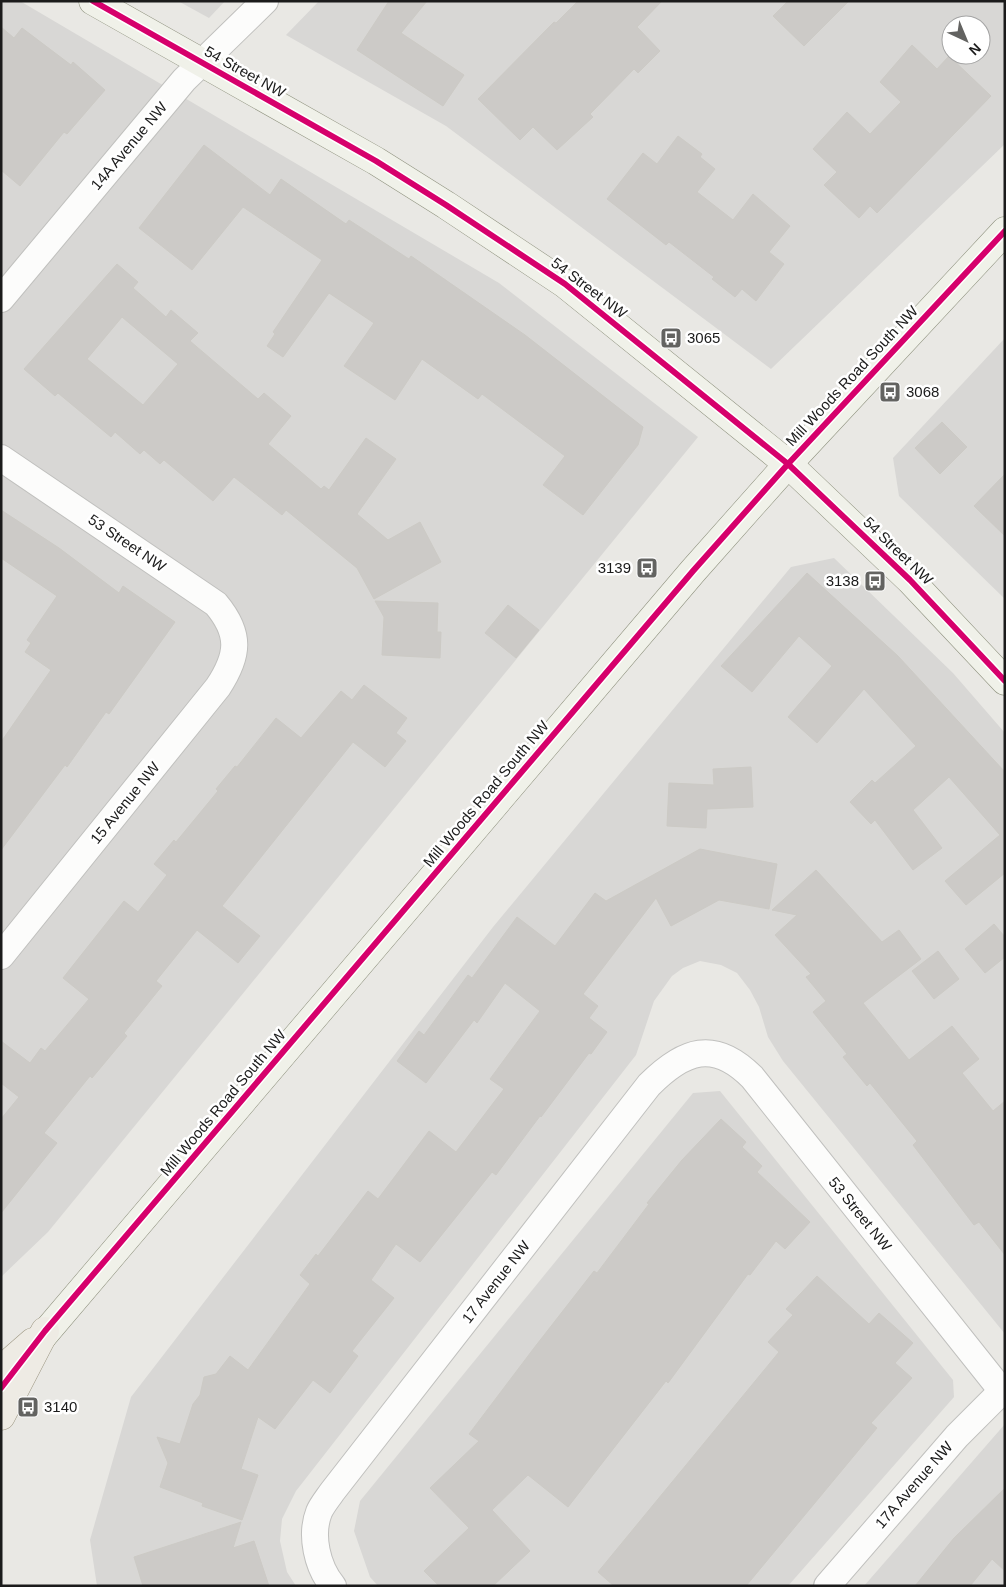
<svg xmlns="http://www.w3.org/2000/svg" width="1006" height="1587" font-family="Helvetica,sans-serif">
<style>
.residential{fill:#d8d7d5;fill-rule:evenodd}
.building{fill:#cccac7;stroke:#cccac5;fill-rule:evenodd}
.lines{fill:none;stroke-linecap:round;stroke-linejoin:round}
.street-casing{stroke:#c0c0be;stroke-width:28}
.secondary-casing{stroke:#8e917e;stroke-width:29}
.primary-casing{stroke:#9d9783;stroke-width:29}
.street{stroke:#fcfcfb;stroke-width:26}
.secondary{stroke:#f0f1e9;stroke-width:28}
.primary{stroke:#eeebe4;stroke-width:28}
.cycleway-casing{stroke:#fff;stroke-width:9}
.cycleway{stroke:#d6006c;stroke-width:6}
.labels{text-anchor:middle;stroke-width:5;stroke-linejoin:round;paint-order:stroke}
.street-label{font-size:15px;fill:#1b1b1b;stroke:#fff}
.poi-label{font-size:15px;fill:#1b1b1b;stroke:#fff;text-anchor:start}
</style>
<rect width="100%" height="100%" fill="#e9e8e4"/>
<g class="residential">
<polygon points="1,1 20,1 499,283 698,437 48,1232 1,1277"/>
<polygon points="178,1 225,1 209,18"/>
<path d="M319 1H1005V144L771 369 446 126 286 35ZM951 25H981V55H951Z"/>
<polygon points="1005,338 1005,599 899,496 893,458"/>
<polygon points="834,558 953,673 1005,733 1005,1334 783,1061 768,1037 759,1007 750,990 737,973 721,965 700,961 683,968 672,976 654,1001 636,1055 296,1491 282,1519 280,1541 287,1572 296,1586 97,1586 90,1540 131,1397 493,927 791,567"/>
<polygon points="720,1091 953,1380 954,1397 788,1586 378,1586 370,1577 354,1531 360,1501 693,1093"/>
<polygon points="1005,1424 1005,1586 864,1586"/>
</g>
<g class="building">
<polygon points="389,1 427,1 401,33 464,75 443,106 357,50"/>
<polygon points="578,1 662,1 637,27 660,51 638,73 634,69 590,114 593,117 557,150 533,127 520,140 478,99 554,22 556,23"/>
<polygon points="788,1 849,1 804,46 773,16"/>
<polygon points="1,27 14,38 22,28 71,65 73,62 105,90 67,134 64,132 20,186 1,170"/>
<polygon points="912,45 937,69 949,56 991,96 877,213 870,206 859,218 824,185 837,172 813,149 847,112 870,134 901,102 880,82"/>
<polygon points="678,136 702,154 700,157 715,169 697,192 733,220 753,194 790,226 769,252 784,264 756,301 742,289 735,297 712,279 714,277 669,242 666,245 607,199 643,153 657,164"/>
<polygon points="204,145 270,195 281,179 346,224 349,220 409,259 411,256 525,335 643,427 638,445 583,515 543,485 565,456 482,394 478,399 422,359 395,400 344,366 374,323 329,293 283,357 267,346 275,334 273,332 322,260 243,207 192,270 139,228"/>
<path d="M117 264 138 282 133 288 166 317 171 310 198 333 190 341 258 399 264 393 291 416 268 444 321 489 324 486 329 490 366 438 396 459 357 514 388 540 420 522 441 562 374 599 357 568 286 510 282 515 234 477 213 501 164 460 160 464 144 450 140 454 115 432 111 437 58 393 55 396 24 369ZM122 317 178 364 143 405 87 359Z"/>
<polygon points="942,422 967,447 940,474 915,448"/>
<polygon points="1005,474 1005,536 974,506"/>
<polygon points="1,510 59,548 119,593 123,586 175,622 109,714 106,712 67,767 65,765 1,850 1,742 51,670 25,652 31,643 27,640 57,596 1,558"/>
<polygon points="807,573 898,656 1005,772 1005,873 966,905 945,881 1000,835 949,777 913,810 942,848 913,870 875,820 871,824 850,802 872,780 875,783 916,746 864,689 817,743 788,717 832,666 799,636 752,692 721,666"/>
<polygon points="375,601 438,603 437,632 441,632 440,658 382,655 384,617"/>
<polygon points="508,605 539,630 516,658 485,633"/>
<polygon points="364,685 407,718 396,733 406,741 385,767 353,742 222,906 260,936 238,963 197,930 156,981 162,986 124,1033 127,1036 92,1078 90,1076 44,1133 57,1143 1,1213 1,1119 19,1097 1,1083 1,1041 30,1063 41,1048 45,1051 89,999 63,978 124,901 138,912 167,875 154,864 174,840 176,842 218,791 216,789 235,766 237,767 276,718 301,738 341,691 352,700"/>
<polygon points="751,767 753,807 707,809 706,828 667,826 669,783 714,785 713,769"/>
<polygon points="700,849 777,864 769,909 719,900 671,926 656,898 583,994 598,1006 589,1018 607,1032 591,1054 589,1053 541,1117 540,1116 496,1175 492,1172 420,1262 396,1244 371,1280 394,1298 352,1351 358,1356 330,1393 313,1380 275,1429 258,1417 241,1469 258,1475 242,1520 202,1506 203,1503 160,1487 168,1463 157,1437 180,1444 193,1404 200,1395 204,1377 216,1374 230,1356 248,1370 310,1284 300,1275 316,1254 318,1256 368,1191 378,1199 429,1131 456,1152 504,1089 490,1079 540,1011 505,983 477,1023 474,1020 426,1083 397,1061 419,1031 424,1035 468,975 472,978 517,917 555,946 595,893 606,901"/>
<polygon points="816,870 882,942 899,930 921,959 863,1003 909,1060 952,1026 979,1059 962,1073 993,1111 1005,1101 1005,1255 979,1222 974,1225 913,1145 917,1141 870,1083 867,1086 843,1057 847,1054 813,1012 826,1001 806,977 811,974 775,935 797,915 772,910"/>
<polygon points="994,924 1005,937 1005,957 985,973 965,949"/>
<polygon points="938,951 959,979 934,999 912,971"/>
<polygon points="721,1119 746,1142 742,1147 762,1166 757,1172 810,1222 785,1249 776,1241 750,1275 748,1274 668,1383 666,1381 568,1507 528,1475 492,1510 530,1551 493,1586 439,1586 424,1571 469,1528 430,1488 479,1441 469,1434 534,1348 594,1271 597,1273 649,1204 647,1203 682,1160"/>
<polygon points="817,1276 869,1324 879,1313 913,1343 895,1363 912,1378 871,1423 877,1428 746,1586 614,1586 598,1572 779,1352 768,1342 793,1315 786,1309"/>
<polygon points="1005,1488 1005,1571 992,1559 970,1586 915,1586 954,1538"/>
<polygon points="241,1522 233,1548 254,1541 269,1586 143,1586 134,1557"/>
</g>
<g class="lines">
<g class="street-casing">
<g id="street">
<polyline points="1,299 184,80 265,1"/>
<path d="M1 458 216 604C241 634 239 655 218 687L1 956"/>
<path d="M333 1586C317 1567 310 1535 319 1512 322 1505 328 1498 332 1492L649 1085C684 1050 714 1039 752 1077L1002 1391"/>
<polyline points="827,1586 957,1436 1005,1388"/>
</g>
</g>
<g class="secondary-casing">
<g id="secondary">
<polyline points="93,1 376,161 446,205 565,284 788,464 910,580 1005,681"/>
<polyline points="30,1351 693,571 788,464 1005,231"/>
</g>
</g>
<g class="primary-casing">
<g id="primary">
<polyline points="1,1370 33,1342"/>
<polyline points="1,1416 45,1331"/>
</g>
</g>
<use href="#street" class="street"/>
<use href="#secondary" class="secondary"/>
<use href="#primary" class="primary"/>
<g class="cycleway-casing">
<g id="cycleway">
<polyline points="93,1 376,161 446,205 565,284 788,464 910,580 1005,681"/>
<polyline points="1,1388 45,1331 693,571 788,464 1005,231"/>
</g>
</g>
<use href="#cycleway" class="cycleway"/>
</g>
<defs>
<g id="bus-square" transform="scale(1.125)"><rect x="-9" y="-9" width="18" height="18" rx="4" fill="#636361" stroke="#fff"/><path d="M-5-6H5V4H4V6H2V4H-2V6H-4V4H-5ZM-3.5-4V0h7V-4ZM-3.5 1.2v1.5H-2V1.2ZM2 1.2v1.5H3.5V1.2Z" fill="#fff"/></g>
</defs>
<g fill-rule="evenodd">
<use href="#bus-square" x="671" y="338"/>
<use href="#bus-square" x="890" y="392"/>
<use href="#bus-square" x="647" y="568"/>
<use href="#bus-square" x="875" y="581"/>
<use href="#bus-square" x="28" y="1407"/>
</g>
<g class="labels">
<g class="street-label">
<text transform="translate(245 72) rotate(29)" y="5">54 Street NW</text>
<text transform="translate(129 146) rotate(-50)" y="5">14A Avenue NW</text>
<text transform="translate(589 288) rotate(37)" y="5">54 Street NW</text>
<text transform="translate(852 376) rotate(-47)" y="5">Mill Woods Road South NW</text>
<text transform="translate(127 543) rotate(34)" y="5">53 Street NW</text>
<text transform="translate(898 551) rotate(44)" y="5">54 Street NW</text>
<text transform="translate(486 794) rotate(-50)" y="5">Mill Woods Road South NW</text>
<text transform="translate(125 803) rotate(-51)" y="5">15 Avenue NW</text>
<text transform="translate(223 1103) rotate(-50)" y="5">Mill Woods Road South NW</text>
<text transform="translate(860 1214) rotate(51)" y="5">53 Street NW</text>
<text transform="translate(496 1282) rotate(-52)" y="5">17 Avenue NW</text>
<text transform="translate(914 1485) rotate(-49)" y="5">17A Avenue NW</text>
</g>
<g class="poi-label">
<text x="687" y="343">3065</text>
<text x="906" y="397">3068</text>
<text x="631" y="573" text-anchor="end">3139</text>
<text x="859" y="586" text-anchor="end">3138</text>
<text x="44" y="1412">3140</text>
</g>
</g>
<rect width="1006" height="1587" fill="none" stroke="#1b1b1b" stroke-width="5"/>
<g transform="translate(966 40) rotate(136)"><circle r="24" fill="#ffffff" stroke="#a4a4a4"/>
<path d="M0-4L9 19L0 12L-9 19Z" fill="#636361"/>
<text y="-8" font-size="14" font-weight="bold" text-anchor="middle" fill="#1b1b1b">N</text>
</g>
</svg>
